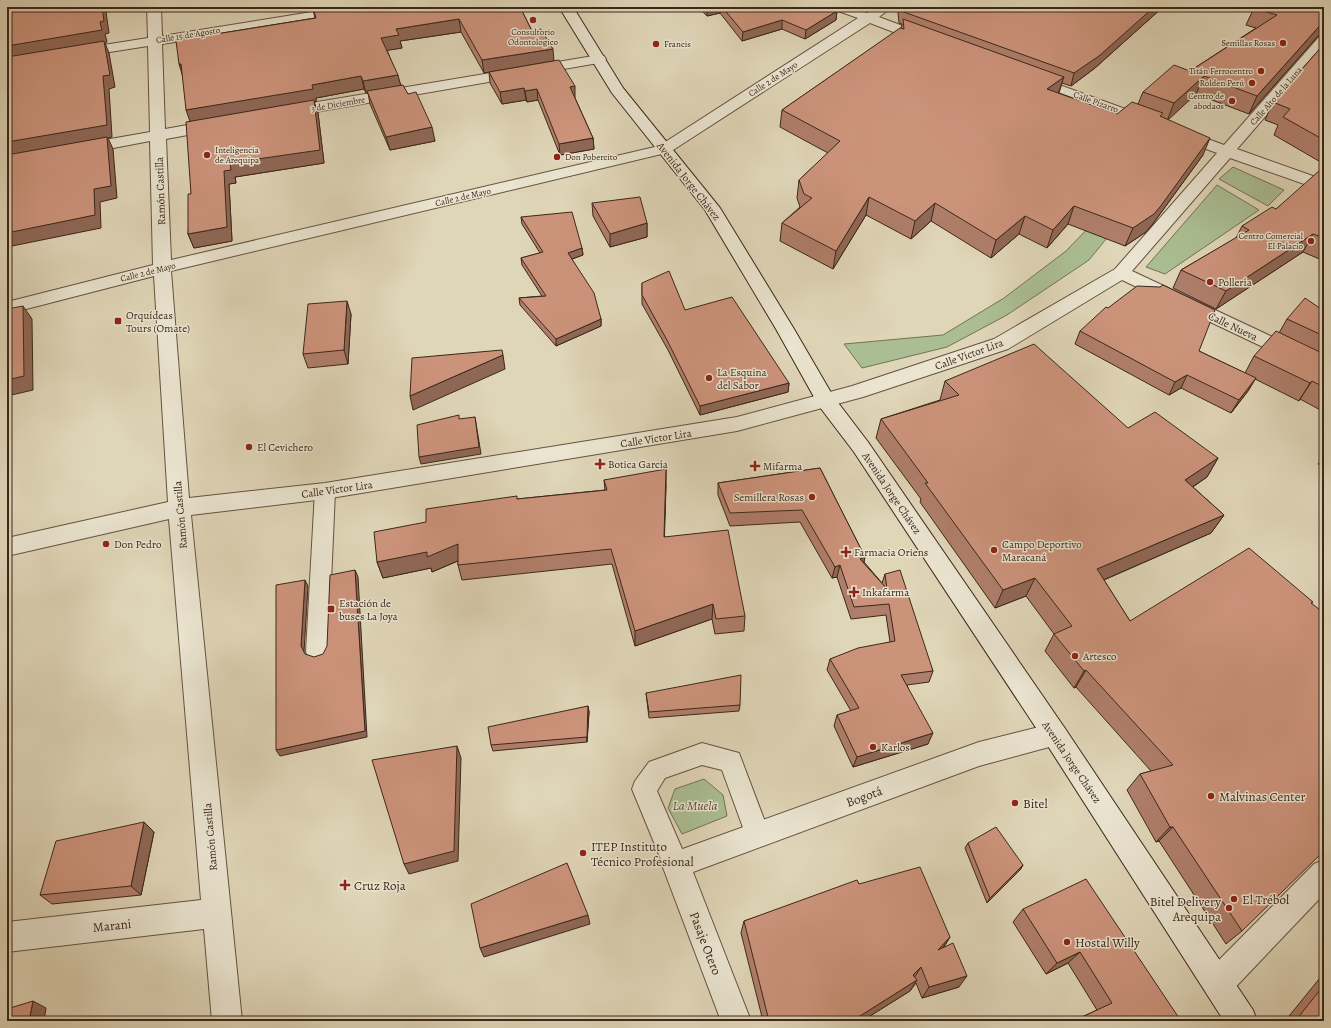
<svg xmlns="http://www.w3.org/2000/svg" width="1331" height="1028" font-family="Alegreya,serif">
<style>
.green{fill:#abbe93;stroke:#747256}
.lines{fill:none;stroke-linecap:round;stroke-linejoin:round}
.lane-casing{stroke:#655241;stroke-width:2}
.street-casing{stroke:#655241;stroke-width:2}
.secondary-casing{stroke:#3c271a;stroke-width:2}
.lane{fill:#eae4d0;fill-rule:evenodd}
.street{fill:#eae4d0;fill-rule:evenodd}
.secondary{fill:#eae4d0;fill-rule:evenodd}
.wall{fill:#af7e6a;stroke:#3c271a}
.shaded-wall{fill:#8f6756;stroke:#3c271a}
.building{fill:#cc937b;stroke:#3c271a}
.poi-dot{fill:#8f2418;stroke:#eae4d0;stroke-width:1.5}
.labels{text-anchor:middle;stroke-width:3;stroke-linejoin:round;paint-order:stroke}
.far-poi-label{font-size:9px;fill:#3c271a;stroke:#eae4d0;text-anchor:end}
.far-street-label{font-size:9px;fill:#3c271a;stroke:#eae4d0}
.street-label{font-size:11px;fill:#3c271a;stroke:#eae4d0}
.poi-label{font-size:11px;fill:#3c271a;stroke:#eae4d0;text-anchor:start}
.near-street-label{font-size:13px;fill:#3c271a;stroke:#eae4d0}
.near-poi-label{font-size:13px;fill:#3c271a;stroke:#eae4d0;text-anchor:start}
.near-park-label{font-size:13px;font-style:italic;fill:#584d38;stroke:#eae4d0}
</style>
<rect width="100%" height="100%" fill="#dfd5b7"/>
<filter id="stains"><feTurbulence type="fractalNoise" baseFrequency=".005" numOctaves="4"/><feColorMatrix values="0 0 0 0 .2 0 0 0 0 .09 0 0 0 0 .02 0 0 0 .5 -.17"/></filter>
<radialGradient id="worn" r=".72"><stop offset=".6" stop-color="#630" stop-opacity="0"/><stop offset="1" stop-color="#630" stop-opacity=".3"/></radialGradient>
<g class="green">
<polygon points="1171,142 1182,146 1089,260 1007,315 947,347 862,368 844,344 943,335 1004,298 1066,251"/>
<polygon points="1233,167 1284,190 1268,206 1219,179"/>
<polygon points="1217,185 1259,210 1165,274 1146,267"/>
<polygon points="704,779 723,795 727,816 682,834 668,808 675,789"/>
</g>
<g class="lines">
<g class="lane-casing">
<g id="lane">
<polygon points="325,484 332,486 335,491 328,652 325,659 317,662 309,659 306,652 315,491 318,486"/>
<polygon points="702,743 739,753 770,835 767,844 758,847 749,844 722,770 702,765 665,778 657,791 689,865 685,874 676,878 667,874 632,789 635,781 649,762"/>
</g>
</g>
<g class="street-casing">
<g id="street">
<polygon points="147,7 161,7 162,36 343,7 376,7 374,10 369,11 162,44 165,129 215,120 220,122 223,125 220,128 215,130 166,139 171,260 659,146 858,18 835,10 833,7 852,7 867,13 876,7 892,7 879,17 932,37 934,40 932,43 927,44 922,43 870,23 670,152 171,271 189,498 325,483 737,417 852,386 994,339 1115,269 1217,153 1174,137 1172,134 1174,131 1180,129 1186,131 1224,145 1319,37 1324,36 1324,49 1237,149 1324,180 1324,191 1230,158 1132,271 1324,361 1324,376 1122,280 1008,349 863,397 737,431 325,499 191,515 242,1021 212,1021 204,929 7,952 7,922 201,900 169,519 7,556 7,538 168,502 154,276 7,314 7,302 153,265 150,141 82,154 76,152 74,149 76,146 82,144 150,132 148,46 78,57 73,56 71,53 73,50 78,49 148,38"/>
<polygon points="599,55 604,56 606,59 604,62 287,117 282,115 279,112 282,109 287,107"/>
<polygon points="1032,75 1153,119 1156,122 1153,125 1148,127 1143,125 1027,82 1025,79 1027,76"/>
<polygon points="1055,723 1064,727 1068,735 1064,743 979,766 693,872 751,1021 721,1021 662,865 666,855 979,742"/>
<polygon points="1324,860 1324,894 1229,994 1218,998 1207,994 1203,983 1207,972 1314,864"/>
</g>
</g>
<g class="secondary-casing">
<polygon id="secondary" points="559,7 573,7 623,88 720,208 794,329 833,396 868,442 1064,727 1253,1010 1257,1021 1224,1021 1046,743 854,452 819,406 776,329 705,210 612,93"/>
</g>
<use href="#lane" class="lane"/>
<use href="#street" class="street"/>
<use href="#secondary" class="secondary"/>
</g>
<g class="wall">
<polygon points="311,7 520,7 532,31 554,61 575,98 593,138 594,149 560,155 538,100 527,102 526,100 502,104 490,83 489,72 484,73 461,32 400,41 402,48 387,50 401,85 408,94 435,141 390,150 370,104 368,93 366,93 364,89 316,98 316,102 314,102 318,113 324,163 235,177 236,183 229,184 232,241 194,248 188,234 191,194 216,34 315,18 313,10 312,10"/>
<polygon points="698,7 827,7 837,11 836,20 805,39 782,29 742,41 720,13 707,16"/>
<polygon points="899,7 1163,7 1095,68 1071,86 1062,83 1059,93 1117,114 1138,104 1143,92 1190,71 1256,28 1246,25 1254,8 1255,7 1324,7 1324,35 1318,36 1249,114 1196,94 1168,119 1203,155 1152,225 1146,232 1125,246 1068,224 1047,248 1019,234 991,258 931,221 911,239 866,215 833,269 780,241 782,223 800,207 797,198 799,180 828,153 780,127 782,110 901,28 902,24 899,23 898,13"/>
<polygon points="1324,44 1324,164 1274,135 1278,125 1265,120 1273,102"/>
<polygon points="1324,171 1324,261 1303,252 1216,309 1173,288 1181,270 1236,238 1242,226 1276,209"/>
<polygon points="592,203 647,223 647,237 610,247 593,216"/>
<polygon points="521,217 582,248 583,255 572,259 601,319 601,326 556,346 520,305 519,298 542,296 522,265 521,258 540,253 522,224"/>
<polygon points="642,283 685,310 789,383 788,392 700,415 668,350 642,304"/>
<polygon points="1324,311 1324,412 1300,399 1299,401 1255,379 1248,391 1231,413 1181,388 1169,395 1075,344 1080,331 1199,351 1245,373 1254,356 1279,333 1287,319"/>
<polygon points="351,314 348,364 308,368 303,354"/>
<polygon points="945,381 1128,428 1218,458 1207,477 1193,487 1224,515 1211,533 1104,580 1130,621 1312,603 1242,931 1226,944 1159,841 1156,842 1127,790 1140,774 1151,771 1076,687 1074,688 1045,651 1054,634 1026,596 995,608 920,502 921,499 876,438 881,419 940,400"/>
<polygon points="1324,456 1324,467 1318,464"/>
<polygon points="820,468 865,557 864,562 882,583 885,574 933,671 929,682 907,685 928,744 853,767 834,726 837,715 851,711 827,670 830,659 890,642 886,615 851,619 837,577 832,578 800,522 730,526 718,495 718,483"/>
<polygon points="604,480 666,485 664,537 745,616 744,631 715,634 712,619 635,646 612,564 462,580 458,565 458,561 432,572 431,568 383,578 377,562 426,522 517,499 605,490"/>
<polygon points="646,693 740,705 739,711 649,718"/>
<polygon points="588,706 589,712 587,742 493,751 491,745"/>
<polygon points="154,832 141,895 52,904 40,895"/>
<polygon points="968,843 1023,865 1020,870 987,903 965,848"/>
<polygon points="859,884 950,937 944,947 959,987 922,998 916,983 910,991 862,1021 763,1021 741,933 744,921"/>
<polygon points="1023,909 1181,1021 1078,1021 1082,1017 1097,1010 1068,963 1046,974 1013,922"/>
<polygon points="1324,973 1324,1021 1285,1021"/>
</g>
<g class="shaded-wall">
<polygon points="102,7 111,7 112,11 106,12 109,33 105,34 107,42 105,43 109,53 115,87 109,89 112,137 108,138 113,149 117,198 100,202 101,228 7,247 7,46 100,22"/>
<polygon points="311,7 333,7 312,10"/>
<polygon points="707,7 720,7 720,13 707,16"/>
<polygon points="1154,7 1163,7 1095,68 1071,86 1074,73"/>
<polygon points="837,11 836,20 805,39 806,30"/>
<polygon points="459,19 461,32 400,41 402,48 384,51 381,38 396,29"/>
<polygon points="782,20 782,29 742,41 743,32"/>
<polygon points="1324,21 1324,35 1318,36 1249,114 1257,96"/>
<polygon points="553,49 554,61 484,73 482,60"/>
<polygon points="179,64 181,64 183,77"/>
<polygon points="398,75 401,87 367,91 368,93 366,93 363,81"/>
<polygon points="361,76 364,89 316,98 316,102 314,102 318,113 324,163 235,177 236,183 229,184 232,241 194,248 188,234 227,227 186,110 312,85"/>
<polygon points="1204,76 1196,94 1167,121 1174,103"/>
<polygon points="1064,77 1058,94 1047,89"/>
<polygon points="575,86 575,98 571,98 570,87"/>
<polygon points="524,88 526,100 502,104 500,92"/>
<polygon points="537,89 538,100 527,102 525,91"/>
<polygon points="432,127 435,141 390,150 386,137"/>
<polygon points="593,138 594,149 560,155 559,144"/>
<polygon points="1210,138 1203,155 1152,225 1146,232 1125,246 1133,228"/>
<polygon points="869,197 866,215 833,269 836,251"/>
<polygon points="935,203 931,221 911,239 915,221"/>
<polygon points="1074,206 1068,224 1047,248 1053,230"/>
<polygon points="1025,216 1019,234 991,258 996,240"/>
<polygon points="647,223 647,237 610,247 610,234"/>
<polygon points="1313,234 1303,252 1216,309 1226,291"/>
<polygon points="582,248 583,255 569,260 568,253"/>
<polygon points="347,301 351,314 348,364 344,350"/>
<polygon points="23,306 32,319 33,390 7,396 7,380"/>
<polygon points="601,319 601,326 556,346 556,339"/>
<polygon points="503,355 505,369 413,410 410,396"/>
<polygon points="1187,375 1181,388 1169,395 1175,382"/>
<polygon points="1256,378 1248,391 1231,413 1239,400"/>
<polygon points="1312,381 1300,399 1299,401 1310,383"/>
<polygon points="789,383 788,392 700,415 700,406"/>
<polygon points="475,417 481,454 421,464 419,457"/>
<polygon points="1218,458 1207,477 1174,499 1185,480"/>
<polygon points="666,469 666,485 664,553 664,537"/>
<polygon points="1224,515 1211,533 1087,587 1097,569"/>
<polygon points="458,544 462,559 432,572 431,568 383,578 377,562"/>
<polygon points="865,557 862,569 860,559"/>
<polygon points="840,565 837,577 832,578 835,567"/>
<polygon points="355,570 358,577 367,737 280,756 276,750 365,731"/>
<polygon points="1035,578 1026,596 995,608 1003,590"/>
<polygon points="305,580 308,586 304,652 301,646"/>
<polygon points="713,604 712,619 635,646 635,631"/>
<polygon points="1086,670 1076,687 1074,688 1084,671"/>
<polygon points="588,706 589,712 587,742 587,737"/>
<polygon points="933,733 928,744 853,767 857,757"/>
<polygon points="457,746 461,758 458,861 409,874 404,864"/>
<polygon points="144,822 154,832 141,895 131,886"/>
<polygon points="1170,827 1173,827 1159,841 1156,842"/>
<polygon points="1023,865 1020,870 987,903 990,898"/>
<polygon points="588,915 590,924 484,957 480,948"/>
<polygon points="950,937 942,949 938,950"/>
<polygon points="1080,952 1068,963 1046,974 1057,963"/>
<polygon points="921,967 914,978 913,975"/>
<polygon points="967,976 959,987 922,998 929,987"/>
<polygon points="917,980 910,991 862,1021 852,1021"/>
<polygon points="33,1001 46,1008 44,1021 29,1021"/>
</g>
<g class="building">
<polygon points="7,7 102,7 104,21 100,22 102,30 7,46"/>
<polygon points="321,7 520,7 532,31 541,29 553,49 482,60 459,19 396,29 399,35 381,38 398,75 363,81 361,76 312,85 313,89 186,110 181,64 179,64 176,41 185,35 215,31 216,34 316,18 313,8"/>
<polygon points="722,7 827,7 837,11 806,30 782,20 743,32"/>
<polygon points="901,7 1154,7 1099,56 1074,73 901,11"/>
<polygon points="1255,7 1324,7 1324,21 1257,96 1204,76 1174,103 1143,92 1174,65 1190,71 1277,15 1254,8"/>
<polygon points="903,19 1064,77 1047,89 1117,114 1132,102 1163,113 1160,116 1210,138 1160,207 1154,214 1133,228 1074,206 1053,230 1025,216 996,240 935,203 915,221 869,197 836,251 782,223 812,198 804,194 799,180 840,141 782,110 900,28 904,29"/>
<polygon points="104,41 110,75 103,76 107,125 7,142 7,57"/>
<polygon points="1324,44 1324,140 1283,117 1290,109 1273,102"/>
<polygon points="559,60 575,86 570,87 593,138 559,144 537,89 525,91 524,88 500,92 489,72"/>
<polygon points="403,85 408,94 416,92 432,127 386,137 367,91"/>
<polygon points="314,100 320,150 230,163 231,170 224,171 227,227 188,234 188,194 191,194 186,122"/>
<polygon points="107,137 111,186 94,189 95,215 7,233 7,155"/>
<polygon points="1320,170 1324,171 1324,238 1313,234 1226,291 1181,270 1249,230 1242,226 1272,207 1276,209"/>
<polygon points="640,197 647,223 610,234 592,203"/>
<polygon points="572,212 582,248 568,253 594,293 601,319 556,339 519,298 546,296 521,258 543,252 521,217"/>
<polygon points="669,271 685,310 732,297 789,383 700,406 668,342 642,295 642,283"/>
<polygon points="1163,285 1215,310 1199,351 1256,378 1239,400 1187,375 1175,382 1080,331 1106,307 1108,308 1137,286 1160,287"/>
<polygon points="1305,298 1324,311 1324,336 1287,319"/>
<polygon points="347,301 344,350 303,354 308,304"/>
<polygon points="23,306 24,376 7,380 7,309"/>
<polygon points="1276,331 1324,354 1324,387 1312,381 1310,383 1254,356"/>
<polygon points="1034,344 1128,428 1155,412 1218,458 1185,480 1224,515 1097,569 1130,621 1249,548 1313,602 1311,603 1324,613 1324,851 1242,931 1173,827 1170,827 1140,774 1173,765 1086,670 1084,671 1054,634 1072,626 1035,578 1003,590 925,483 928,483 881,419 959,395 945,381"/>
<polygon points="502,350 503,355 410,396 412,358"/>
<polygon points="459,415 459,419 475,417 479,447 419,457 417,425"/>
<polygon points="820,468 865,557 860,559 887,589 885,574 900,570 933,671 901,675 933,733 857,757 837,715 859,708 830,659 858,648 895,641 889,604 854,607 840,565 835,567 802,510 730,513 718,483"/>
<polygon points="666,469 664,537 728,530 745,616 716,619 713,604 635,631 611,549 458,565 458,544 427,557 427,552 377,562 374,532 426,522 426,509 517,496 517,499 607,490 604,480"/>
<polygon points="355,570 365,731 276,750 276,585 305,580 301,646 305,654 314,657 323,654 327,646 330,575"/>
<polygon points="741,675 740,705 649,712 646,693"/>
<polygon points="588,706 587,737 491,745 488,727"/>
<polygon points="457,746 454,851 404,864 372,760"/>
<polygon points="144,822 131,886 40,895 56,841"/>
<polygon points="996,827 1023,865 990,898 968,843"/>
<polygon points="567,863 588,915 480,948 471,904"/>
<polygon points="920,867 950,937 938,950 953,943 967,976 929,987 921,967 913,975 917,980 852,1021 769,1021 744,921 857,880 859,884"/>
<polygon points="1086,879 1181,1021 1085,1021 1082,1017 1112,1003 1080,952 1057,963 1023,909"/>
<polygon points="1324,985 1324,1021 1303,1021 1300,1015"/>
<polygon points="33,1001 29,1021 7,1021 7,1009"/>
</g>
<g class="poi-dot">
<circle cx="533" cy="20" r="4"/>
<circle cx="1283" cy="43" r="4"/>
<circle cx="656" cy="44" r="4"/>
<circle cx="1261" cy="71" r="4"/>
<circle cx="1252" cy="83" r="4"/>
<circle cx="1232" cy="101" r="4"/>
<circle cx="207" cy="155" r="4"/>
<circle cx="557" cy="157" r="4"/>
<circle cx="1311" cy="241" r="4"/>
<circle cx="1210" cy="282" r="4"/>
<rect x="114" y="317" width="8" height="8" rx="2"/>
<circle cx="709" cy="378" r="4"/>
<circle cx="249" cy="447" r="4"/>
<path d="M598 458h4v4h4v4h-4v4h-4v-4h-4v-4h4z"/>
<path d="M753 460h4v4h4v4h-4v4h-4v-4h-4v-4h4z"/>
<circle cx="812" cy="497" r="4"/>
<circle cx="106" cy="544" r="4"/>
<circle cx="994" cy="550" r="4"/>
<path d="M844 546h4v4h4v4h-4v4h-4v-4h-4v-4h4z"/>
<path d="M852 586h4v4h4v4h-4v4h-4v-4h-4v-4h4z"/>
<rect x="327" y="605" width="8" height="8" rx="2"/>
<circle cx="1075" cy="656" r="4"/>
<circle cx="873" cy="747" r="4"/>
<circle cx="1211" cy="796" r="4"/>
<circle cx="1015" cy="803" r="4"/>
<circle cx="583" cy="853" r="4"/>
<path d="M343 879h4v4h4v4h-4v4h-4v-4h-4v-4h4z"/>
<circle cx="1234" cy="899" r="4"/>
<circle cx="1229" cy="908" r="4"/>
<circle cx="1067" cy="942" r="4"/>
</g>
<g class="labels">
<g class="far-poi-label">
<text x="533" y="35" text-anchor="middle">Consultorio<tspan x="533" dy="10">Odontologico</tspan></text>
<text x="1275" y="46">Semillas Rosas</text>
<text x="664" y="47" text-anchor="start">Francis</text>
<text x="1253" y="74">Titán Ferrocentro</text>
<text x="1244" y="86">Rolden Perú</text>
<text x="1224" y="99">Centro de<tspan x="1224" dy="10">abodaos</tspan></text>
<text x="215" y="153" text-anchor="start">Inteligencia<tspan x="215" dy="10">de Arequipa</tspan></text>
<text x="565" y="160" text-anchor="start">Don Pobercito</text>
<text x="1303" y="239">Centro Comercial<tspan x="1303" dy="10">El Palacio</tspan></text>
</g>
<g class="far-street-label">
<text transform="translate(188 35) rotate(-9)" y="3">Calle 15 de Agosto</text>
<text transform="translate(773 79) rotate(-33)" y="3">Calle 2 de Mayo</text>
<text transform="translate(1276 96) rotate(-49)" y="3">Calle Alto de la Luna</text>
<text transform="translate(1096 102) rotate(20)" y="3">Calle Pizarro</text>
<text transform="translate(338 104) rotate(-10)" y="3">3 de Diciembre</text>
<text transform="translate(463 197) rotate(-13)" y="3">Calle 2 de Mayo</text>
<text transform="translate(148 272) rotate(-14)" y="3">Calle 2 de Mayo</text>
</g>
<g class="street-label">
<text transform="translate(689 181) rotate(52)" y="4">Avenida Jorge Chávez</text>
<text transform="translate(160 191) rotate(-92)" y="4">Ramón Castilla</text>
<text transform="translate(1233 326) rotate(25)" y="4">Calle Nueva</text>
<text transform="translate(969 354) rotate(-20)" y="4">Calle Víctor Lira</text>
<text transform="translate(656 438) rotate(-9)" y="4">Calle Víctor Lira</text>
<text transform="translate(337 489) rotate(-8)" y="4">Calle Víctor Lira</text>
<text transform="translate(892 493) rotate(56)" y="4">Avenida Jorge Chávez</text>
<text transform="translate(180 515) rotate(-95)" y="4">Ramón Castilla</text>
<text transform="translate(1072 762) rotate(56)" y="4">Avenida Jorge Chávez</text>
<text transform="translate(210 837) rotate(-95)" y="4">Ramón Castilla</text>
</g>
<g class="poi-label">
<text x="1218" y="286">Pollería</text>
<text x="126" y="319">Orquídeas<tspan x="126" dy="13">Tours (Omate)</tspan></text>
<text x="717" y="376">La Esquina<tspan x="717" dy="13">del Sabor</tspan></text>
<text x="257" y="451">El Cevichero</text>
<text x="608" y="468">Botica García</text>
<text x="763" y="470">Mifarma</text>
<text x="804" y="501" text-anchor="end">Semillera Rosas</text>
<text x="114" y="548">Don Pedro</text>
<text x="1002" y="548">Campo Deportivo<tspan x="1002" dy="13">Maracaná</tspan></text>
<text x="854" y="556">Farmacia Oriens</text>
<text x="862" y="596">Inkafarma</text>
<text x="339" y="607">Estación de<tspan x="339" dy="13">buses La Joya</tspan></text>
<text x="1083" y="660">Artesco</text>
<text x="881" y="751">Karlos</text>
</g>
<g class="near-street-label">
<text transform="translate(864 796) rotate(-20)" y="5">Bogotá</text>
<text transform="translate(112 925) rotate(-6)" y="5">Marani</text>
<text transform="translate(706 943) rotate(69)" y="5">Pasaje Otero</text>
</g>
<g class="near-poi-label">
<text x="1219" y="801">Malvinas Center</text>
<text x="1023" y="808">Bitel</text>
<text x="591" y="851">ITEP Instituto<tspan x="591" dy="15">Técnico Profesional</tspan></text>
<text x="354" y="890">Cruz Roja</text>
<text x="1242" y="904">El Trébol</text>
<text x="1221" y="906" text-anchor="end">Bitel Delivery<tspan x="1221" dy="15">Arequipa</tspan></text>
<text x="1075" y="947">Hostal Willy</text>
</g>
<g class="near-park-label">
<text x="695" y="810">La Muela</text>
</g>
</g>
<rect width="1331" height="1028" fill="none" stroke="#dfd5b7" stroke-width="24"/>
<rect x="8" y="8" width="1315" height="1012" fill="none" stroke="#3c271a" stroke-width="2"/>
<rect x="12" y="12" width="1307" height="1004" fill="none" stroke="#3c271a"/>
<rect width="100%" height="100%" filter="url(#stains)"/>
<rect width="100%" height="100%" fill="url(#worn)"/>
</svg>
